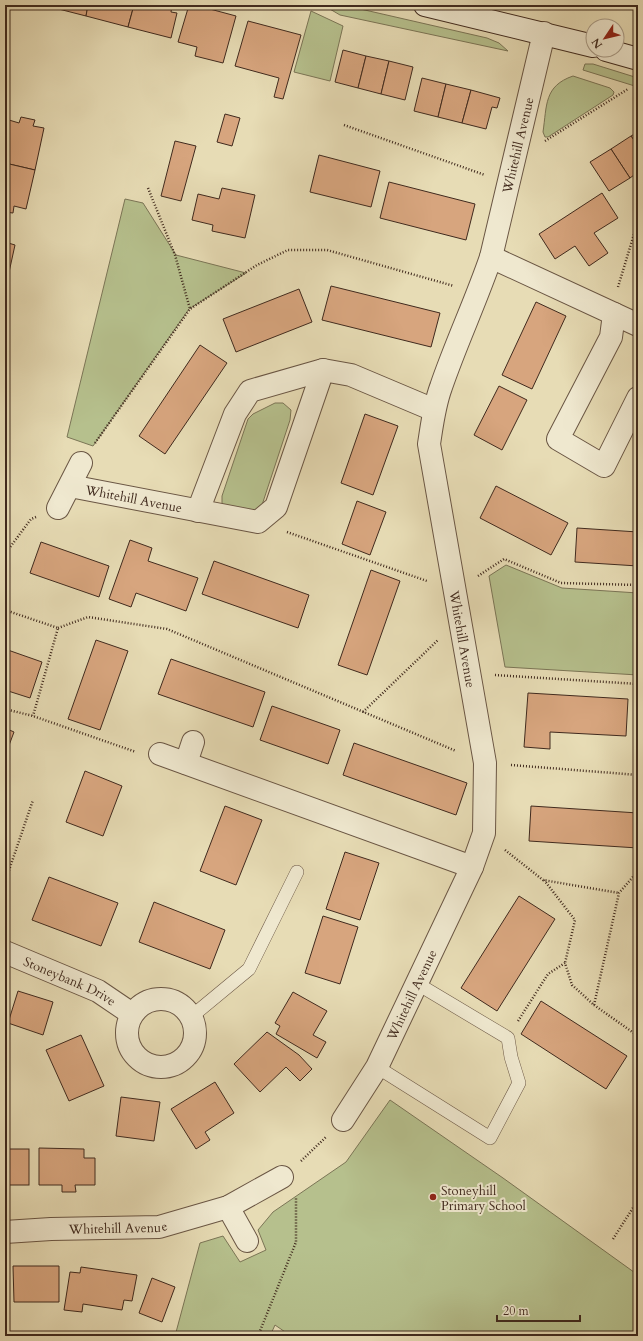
<svg xmlns="http://www.w3.org/2000/svg" width="643" height="1341" font-family="Cardo,serif">
<style>
.green{fill:#b6c08d;stroke:#7b7556}
.building{fill:#d7a57e;stroke:#402a1e}
.lines{fill:none;stroke-linecap:round;stroke-linejoin:round}
.lane-casing{stroke:#6a5644;stroke-width:14}
.street-casing{stroke:#6a5644;stroke-width:24}
.secondary-casing{stroke:#402a1e;stroke-width:24}
.path{stroke:#402a1e;stroke-width:2.5;stroke-dasharray:1 2;stroke-linecap:butt}
.lane{stroke:#efe8cf;stroke-width:13}
.street{stroke:#efe8cf;stroke-width:22}
.secondary{stroke:#efe8cf;stroke-width:22}
.poi-dot{fill:#8f2418;stroke:#efe8cf;stroke-width:1.5}
.labels{text-anchor:middle;stroke-width:4;stroke-linejoin:round;paint-order:stroke}
.street-label{font-size:13px;fill:#402a1e;stroke:#efe8cf}
.poi-label{font-size:13px;fill:#402a1e;stroke:#efe8cf;text-anchor:start}
</style>
<rect width="100%" height="100%" fill="#e7dcb5"/>
<filter id="stains"><feTurbulence type="fractalNoise" baseFrequency=".005" numOctaves="4"/><feColorMatrix values="0 0 0 0 .2 0 0 0 0 .09 0 0 0 0 .02 0 0 0 .5 -.17"/></filter>
<radialGradient id="worn" r=".72"><stop offset=".6" stop-color="#630" stop-opacity="0"/><stop offset="1" stop-color="#630" stop-opacity=".3"/></radialGradient>
<g class="green">
<polygon points="323,5 343,5 487,38 499,43 508,51 340,15"/>
<polygon points="311,11 343,26 330,81 294,72"/>
<polygon points="585,64 593,64 638,78 638,87 583,70"/>
<path d="M573 76 610 88 614 92 613 95 548 137H545L543 132C547 105 544 86 573 76Z"/>
<polygon points="125,199 143,203 176,255 246,273 189,309 93,446 67,437"/>
<polygon points="275,403 283,403 291,410 290,420 262,505 258,514 222,505 222,496 248,419 253,414"/>
<polygon points="506,565 562,588 638,593 638,675 505,667 489,576"/>
<polygon points="390,1100 503,1178 638,1275 638,1336 291,1336 275,1325 270,1336 175,1336 200,1243 223,1236 240,1262 266,1250 258,1230 273,1212 346,1162"/>
</g>
<g class="building">
<polygon points="43,5 88,5 86,16"/>
<polygon points="88,5 134,5 128,27 86,16"/>
<polygon points="134,5 172,5 171,12 177,13 171,38 128,27"/>
<polygon points="189,5 195,5 236,16 223,63 195,56 197,47 178,42"/>
<polygon points="248,21 301,35 283,99 274,97 279,78 235,66"/>
<polygon points="343,50 366,56 358,88 335,82"/>
<polygon points="366,56 389,61 381,94 358,88"/>
<polygon points="389,61 413,67 405,100 381,94"/>
<polygon points="422,78 446,84 438,117 414,111"/>
<polygon points="446,84 471,90 462,123 438,117"/>
<polygon points="471,90 500,98 497,108 492,107 486,129 462,123"/>
<polygon points="225,114 240,118 232,146 217,142"/>
<polygon points="21,117 35,120 33,126 44,128 35,170 5,163 5,138 9,120 19,123"/>
<polygon points="638,132 638,146 631,136"/>
<polygon points="631,136 638,146 638,172 630,178 611,149"/>
<polygon points="175,141 196,146 181,201 161,196"/>
<polygon points="611,149 630,178 609,191 590,162"/>
<polygon points="319,155 380,171 371,207 310,192"/>
<polygon points="5,163 35,170 26,209 14,206 13,213 5,212"/>
<polygon points="389,182 475,204 466,240 380,218"/>
<polygon points="222,188 255,195 245,238 212,231 213,225 192,220 198,194 219,199"/>
<polygon points="602,193 618,218 594,233 608,253 589,266 575,246 555,259 539,234"/>
<polygon points="5,242 15,245 6,286 5,286"/>
<polygon points="331,286 440,313 431,347 322,320"/>
<polygon points="299,289 312,322 236,352 223,319"/>
<polygon points="536,302 566,316 532,389 502,375"/>
<polygon points="200,345 227,363 165,454 139,436"/>
<polygon points="499,386 527,400 502,450 474,435"/>
<polygon points="365,414 398,426 373,495 341,483"/>
<polygon points="496,486 568,523 551,555 480,518"/>
<polygon points="357,501 386,512 370,555 342,544"/>
<polygon points="577,528 638,532 638,566 575,562"/>
<polygon points="130,540 152,548 148,561 198,578 186,611 136,593 131,607 109,599"/>
<polygon points="41,542 109,566 99,597 30,573"/>
<polygon points="214,561 309,595 298,628 202,594"/>
<polygon points="371,570 400,581 367,675 338,665"/>
<polygon points="96,640 128,651 100,730 68,719"/>
<polygon points="5,649 42,662 30,698 5,690"/>
<polygon points="171,659 265,692 253,727 158,694"/>
<polygon points="528,693 628,699 626,736 550,732 550,749 524,747"/>
<polygon points="272,706 340,730 328,764 260,740"/>
<polygon points="5,728 14,732 5,756"/>
<polygon points="354,743 467,783 456,815 343,775"/>
<polygon points="85,771 122,786 103,836 66,822"/>
<polygon points="225,806 262,820 236,885 200,871"/>
<polygon points="531,806 638,813 638,848 529,841"/>
<polygon points="345,852 379,863 360,920 326,909"/>
<polygon points="49,877 118,903 101,946 32,920"/>
<polygon points="519,896 555,919 497,1011 461,988"/>
<polygon points="637,898 638,898 638,981 634,981"/>
<polygon points="154,902 225,930 210,969 139,942"/>
<polygon points="323,916 358,927 340,984 305,973"/>
<polygon points="18,991 53,1002 43,1035 8,1023"/>
<polygon points="293,992 327,1011 313,1035 326,1042 317,1058 276,1034 280,1026 275,1023"/>
<polygon points="541,1001 627,1056 606,1089 521,1034"/>
<polygon points="267,1032 299,1055 312,1069 300,1081 286,1067 260,1092 234,1064"/>
<polygon points="81,1035 104,1086 69,1101 46,1050"/>
<polygon points="215,1082 234,1113 205,1132 210,1140 196,1149 171,1109"/>
<polygon points="121,1097 160,1102 154,1141 116,1136"/>
<polygon points="39,1148 84,1149 84,1158 95,1158 95,1185 75,1185 76,1192 62,1192 62,1185 39,1185"/>
<rect x="5" y="1149" width="24" height="36"/>
<polygon points="13,1266 59,1266 59,1302 14,1302"/>
<polygon points="81,1267 137,1275 132,1301 124,1300 122,1310 83,1304 82,1312 64,1310 70,1272 80,1273"/>
<polygon points="152,1278 175,1287 162,1322 139,1313"/>
</g>
<g class="lines">
<g class="lane-casing">
<g id="lane">
<polyline points="191,1017 249,969 297,872"/>
<polyline points="377,1067 490,1138 519,1083 511,1057 508,1038 416,983"/>
</g>
</g>
<g class="street-casing">
<g id="street">
<polyline points="491,257 638,325"/>
<polyline points="614,314 611,337 558,439 604,466 638,398"/>
<path id="s1" d="M70 486 258 522 276 507 323 370 351 375 434 410"/>
<polyline points="58,508 81,463"/>
<polyline points="198,511 235,414 250,391 323,370"/>
<polyline points="160,754 472,867"/>
<polyline points="186,763 193,742"/>
<path id="s2" d="M5 952 98 991 132 1014"/>
<circle cx="161" cy="1033" r="34"/>
<path id="s3" d="M343 1120 377 1067 472 867 484 833 485 763 429 444C432 425 434 406 441 387 456 343 476 301 491 257L544 33"/>
<polyline points="228,1207 247,1241"/>
<path id="s4" d="M5 1232 51 1229 159 1227 228 1207 282 1177"/>
</g>
</g>
<g class="secondary-casing">
<g id="secondary">
<polyline points="425,5 593,46"/>
<polyline points="606,50 638,59"/>
</g>
</g>
<g class="path">
<polyline points="344,125 485,175"/>
<polyline points="545,141 628,89"/>
<polyline points="148,188 175,255 190,309"/>
<polyline points="618,287 638,221"/>
<polyline points="95,443 190,309 257,265 288,250 327,250 454,286"/>
<polyline points="287,532 427,581"/>
<polyline points="5,554 31,519 36,517"/>
<polyline points="478,576 504,559 561,583 638,585"/>
<polyline points="5,610 58,628 33,716"/>
<polyline points="58,628 88,617 167,629 456,751"/>
<polyline points="495,675 638,684"/>
<polyline points="5,709 33,716 136,752"/>
<polyline points="363,712 438,640"/>
<polyline points="511,765 638,775"/>
<polyline points="505,850 543,880 619,893"/>
<polyline points="544,880 575,920 565,963"/>
<polyline points="5,882 33,800"/>
<polyline points="594,1005 638,1036"/>
<polyline points="518,1021 548,974 565,963 572,985 594,1005 619,893 638,871"/>
<polyline points="301,1161 326,1137"/>
<polyline points="613,1239 638,1200"/>
<polyline points="258,1336 296,1242 296,1197"/>
</g>
<use href="#lane" class="lane"/>
<use href="#street" class="street"/>
<use href="#secondary" class="secondary"/>
</g>
<circle class="poi-dot" cx="433" cy="1197" r="4"/>
<g class="labels">
<g class="street-label">
<text dy="5" stroke="none"><textPath href="#s3" startOffset="1027">Whitehill Avenue</textPath></text>
<text dy="5" stroke="none"><textPath href="#s1" startOffset="65">Whitehill Avenue</textPath></text>
<text transform="translate(463 639) rotate(80)" y="5">Whitehill Avenue</text>
<text dy="5" stroke="none"><textPath href="#s2" startOffset="71">Stoneybank Drive</textPath></text>
<text dy="5" stroke="none"><textPath href="#s3" startOffset="143">Whitehill Avenue</textPath></text>
<text dy="5" stroke="none"><textPath href="#s4" startOffset="113">Whitehill Avenue</textPath></text>
</g>
<g class="poi-label">
<text x="441" y="1195">Stoneyhill<tspan x="441" dy="15">Primary School</tspan></text>
</g>
</g>
<rect width="643" height="1341" fill="none" stroke="#e7dcb5" stroke-width="20"/>
<rect x="6" y="6" width="631" height="1329" fill="none" stroke="#402a1e" stroke-width="2"/>
<rect x="10" y="10" width="623" height="1321" fill="none" stroke="#402a1e"/>
<g transform="translate(605 38) rotate(235)"><circle r="19" fill="#efe8cf" stroke="#a99c88"/>
<path d="M0-3L7 15L0 10L-7 15Z" fill="#8f2418"/>
<text y="-6" font-size="11" font-weight="bold" text-anchor="middle" fill="#402a1e">N</text>
</g>
<path d="M497 1315v6h83v-6" fill="none" stroke="#402a1e" stroke-width="2"/>
<text x="503" y="1315" font-size="12" fill="#402a1e" stroke="#efe8cf" stroke-width="3" paint-order="stroke">20 m</text>
<rect width="100%" height="100%" filter="url(#stains)"/>
<rect width="100%" height="100%" fill="url(#worn)"/>
</svg>
